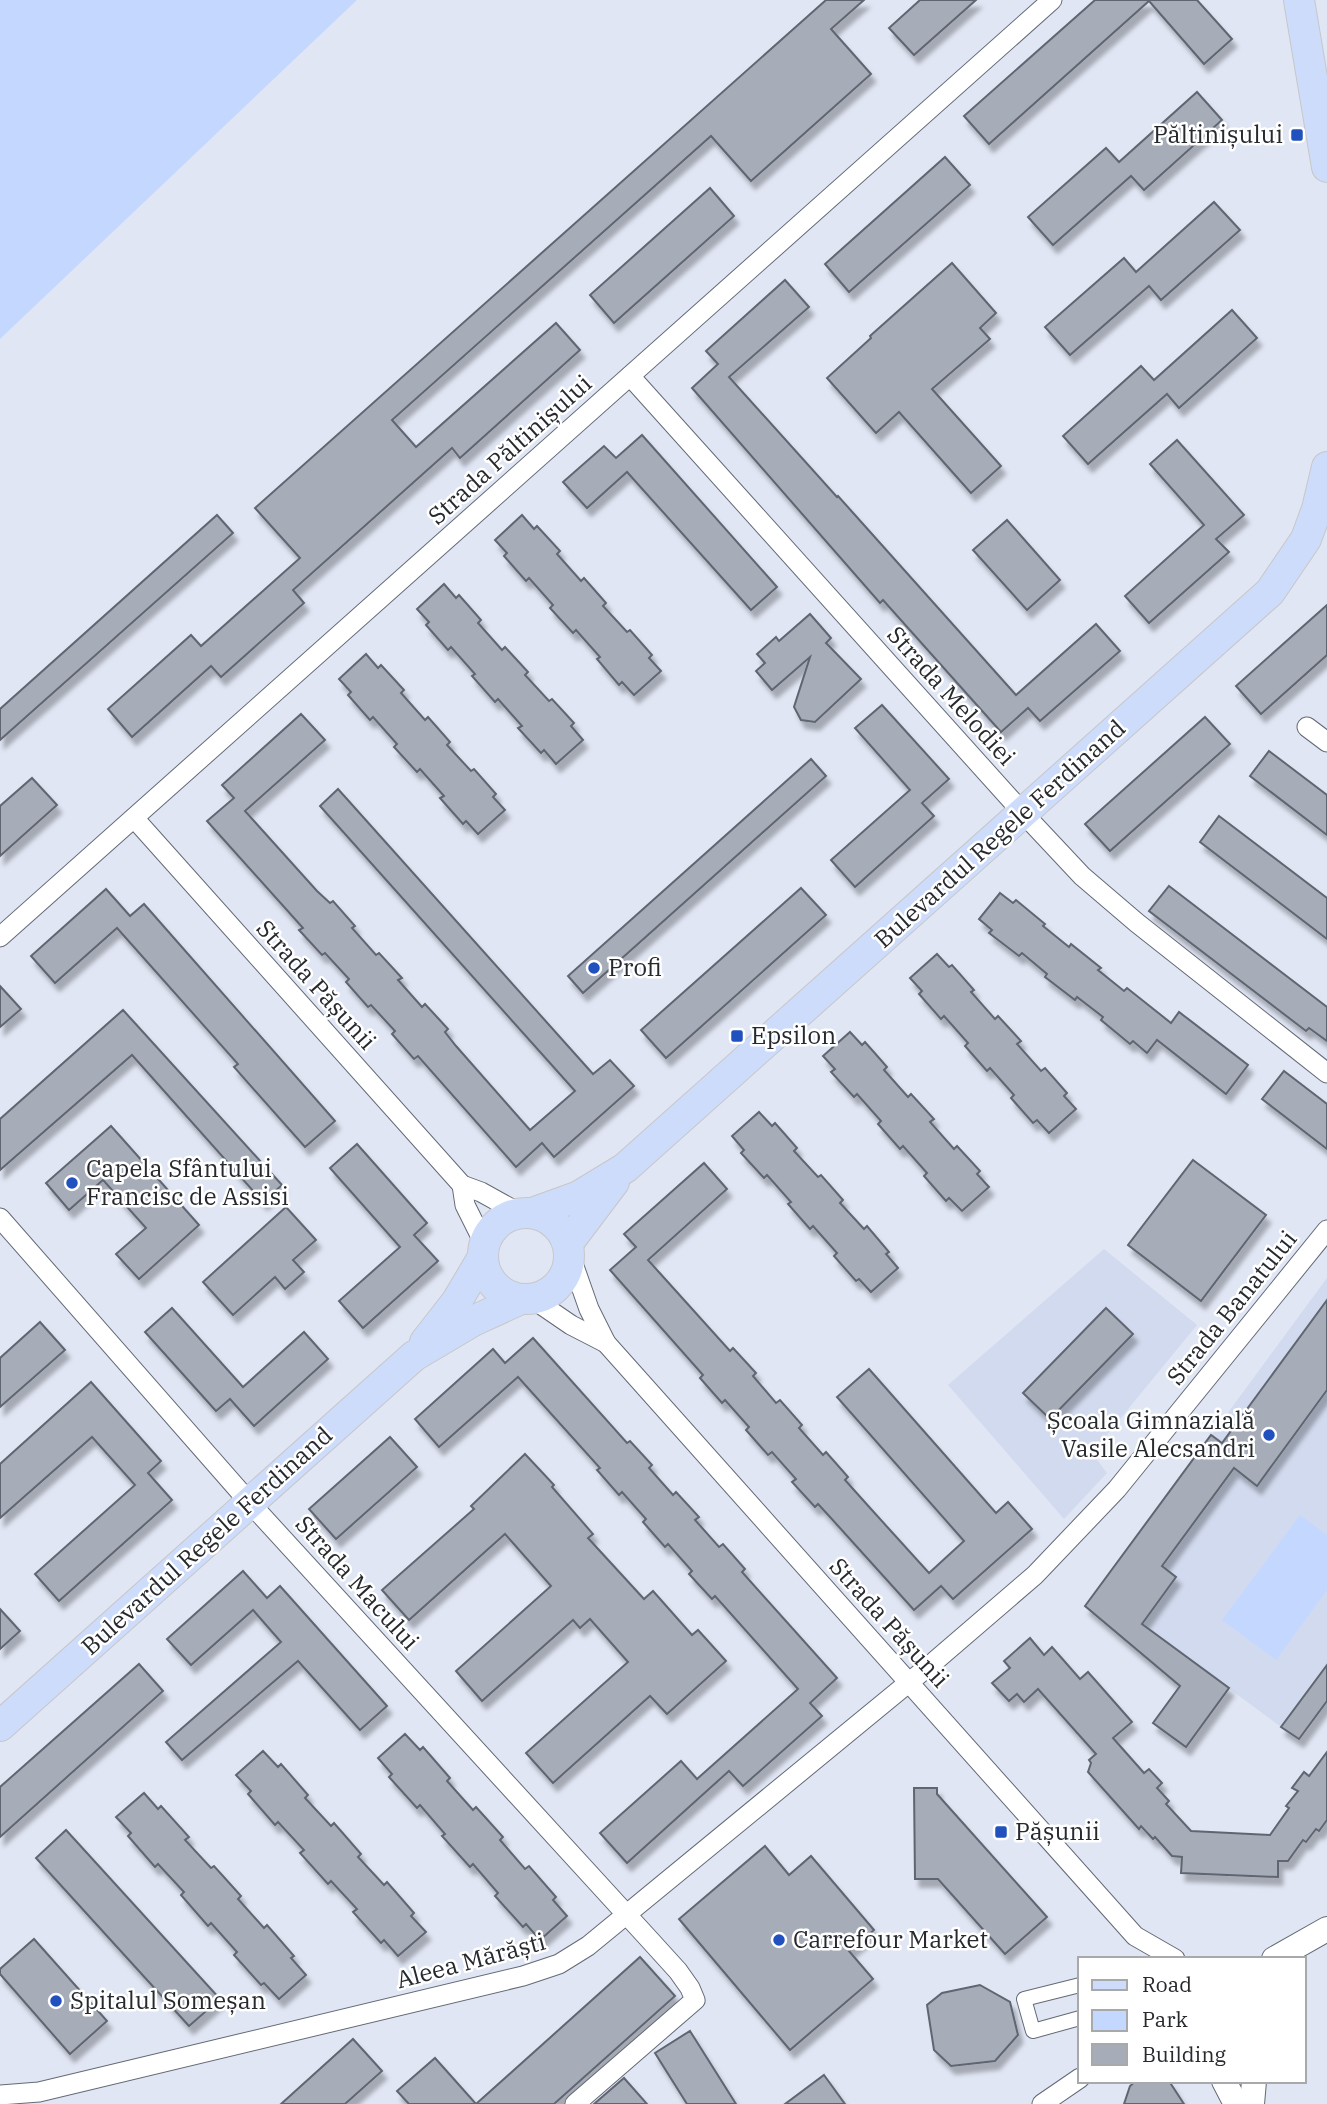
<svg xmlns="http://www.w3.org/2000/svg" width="1327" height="2104" font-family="'IBM Plex Serif',serif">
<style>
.built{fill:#d1daee}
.green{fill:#c4d8ff}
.building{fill:#a6acb8;stroke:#606671;stroke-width:2;filter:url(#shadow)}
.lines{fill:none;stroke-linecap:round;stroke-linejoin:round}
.pedestrian-casing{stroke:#646a75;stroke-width:16}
.minor-casing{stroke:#646a75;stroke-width:21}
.tertiary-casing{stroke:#646a75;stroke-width:26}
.primary-casing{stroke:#c7c7c9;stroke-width:32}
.pedestrian{stroke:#fff;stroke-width:14}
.minor{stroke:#fff;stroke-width:19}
.tertiary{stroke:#fff;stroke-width:24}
.primary{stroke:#cddcfa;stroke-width:30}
.poi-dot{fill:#2151be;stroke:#fff;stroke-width:2.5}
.labels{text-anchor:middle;stroke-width:5;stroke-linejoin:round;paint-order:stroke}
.poi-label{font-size:24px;fill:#26292e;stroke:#fff;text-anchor:start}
.street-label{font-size:24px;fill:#26292e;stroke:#fff}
</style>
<defs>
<filter id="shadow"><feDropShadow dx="4.5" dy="8" stdDeviation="2" flood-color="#0004"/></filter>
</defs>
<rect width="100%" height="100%" fill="#e0e6f4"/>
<g class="built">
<polygon points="1104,1249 1197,1325 1092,1453 1107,1473 1064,1519 948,1385"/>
<polygon points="1327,1278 1327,1665 1281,1727 1097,1591"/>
</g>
<g class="green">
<polygon points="0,0 357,0 0,339"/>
<polygon points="1300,1515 1327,1535 1327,1590 1276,1660 1222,1620"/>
</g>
<g class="building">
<polygon points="826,0 864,0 831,29 871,74 751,181 711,136 392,420 416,447 556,323 580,350 460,458 452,448 293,590 304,603 221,677 211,666 132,737 108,709 191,635 201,646 300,558 255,508"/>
<polygon points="920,0 976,0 914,55 889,28"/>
<polygon points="1095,0 1197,0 1232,39 1204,64 1149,1 989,144 964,116"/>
<polygon points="1197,92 1222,120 1144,190 1131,176 1053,245 1028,217 1106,148 1119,162"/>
<polygon points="945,157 970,185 849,292 825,264"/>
<polygon points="710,188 734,216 614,323 590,295"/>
<polygon points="1214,202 1240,230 1161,300 1149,286 1070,355 1045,327 1124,258 1136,272"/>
<polygon points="952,263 996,313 980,328 990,339 932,389 1001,466 971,493 899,412 876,433 827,378 871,338 870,336"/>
<polygon points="785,280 809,307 729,377 837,497 838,496 1016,695 1096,624 1120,651 1040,721 1028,708 1001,732 883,600 880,603 692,388 718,364 706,351"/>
<polygon points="1232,310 1257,338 1179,408 1167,394 1088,464 1063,436 1141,366 1154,380"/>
<polygon points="642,435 777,587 751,610 627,472 587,508 563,482 604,446 616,458"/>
<polygon points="1177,440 1244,515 1216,539 1229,552 1149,623 1125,596 1204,525 1150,464"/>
<polygon points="217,515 233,533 0,740 0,709"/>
<polygon points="522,515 534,529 537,526 560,551 557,554 581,581 584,578 606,603 603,606 627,632 630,630 652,655 649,658 661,671 634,695 622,682 619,685 597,659 600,657 576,630 573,633 550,608 553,605 529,578 526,581 504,556 507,553 495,540"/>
<polygon points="1007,520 1060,580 1027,610 973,550"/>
<polygon points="444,584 456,598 459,595 481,620 478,623 502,650 505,647 528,672 525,675 549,701 552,699 574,723 571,726 583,740 556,764 544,750 541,753 518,728 522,726 498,699 495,702 472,676 475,674 451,647 448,650 426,625 429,622 417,609"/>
<polygon points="1327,605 1327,655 1261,714 1236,686"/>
<polygon points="810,614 831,638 826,643 861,679 815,722 801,720 794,707 810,657 772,690 756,671 765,663 757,654 776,637 779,641"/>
<polygon points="366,654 378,668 381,665 404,690 401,693 425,720 428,717 450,742 447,745 471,771 474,769 496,794 493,797 505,810 478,834 466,821 463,824 440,798 444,796 420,769 417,772 394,747 397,744 373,717 370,720 348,695 351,692 339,679"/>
<polygon points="882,705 949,779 922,803 934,816 855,887 831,860 910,790 855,728"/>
<polygon points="301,714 325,740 245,811 317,891 330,903 333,901 355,926 352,928 376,955 379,953 402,978 398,980 422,1007 425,1004 448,1029 445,1032 456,1046 530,1130 575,1091 320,806 338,789 593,1074 610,1060 634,1086 554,1157 542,1143 516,1167 418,1056 414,1059 392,1034 395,1031 371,1005 368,1007 346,982 349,979 325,953 322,955 299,930 303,928 207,821 234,798 222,785"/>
<polygon points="1205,717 1230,744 1110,851 1085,824"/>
<polygon points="1269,751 1327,795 1327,835 1250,776"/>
<polygon points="811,759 826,776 583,993 568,976"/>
<polygon points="32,778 57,805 0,856 0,806"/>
<polygon points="1219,816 1327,898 1327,939 1200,842"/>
<polygon points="1169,886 1327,1007 1327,1041 1309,1028 1306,1031 1149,911"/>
<polygon points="801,888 826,915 666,1058 641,1030"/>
<polygon points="106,889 130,916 144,904 335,1121 305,1147 234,1067 238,1064 117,928 55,983 31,956"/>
<polygon points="1000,893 1013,903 1016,900 1045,924 1043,926 1069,947 1071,944 1101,968 1098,970 1124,991 1127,988 1171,1023 1179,1012 1248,1065 1226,1094 1157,1040 1147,1053 1133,1041 1130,1044 1101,1020 1103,1017 1077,997 1075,1000 1045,977 1047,974 1022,953 1019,956 989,933 992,930 979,919"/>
<polygon points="937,954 949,967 952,965 974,990 971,992 995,1019 998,1016 1021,1041 1017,1044 1041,1071 1045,1068 1067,1093 1064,1096 1076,1109 1049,1133 1037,1120 1033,1123 1011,1098 1014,1095 990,1068 987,1071 965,1046 968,1043 944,1016 941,1019 919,994 922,991 910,978"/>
<polygon points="0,986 21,1009 0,1027"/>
<polygon points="123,1010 282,1185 263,1202 132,1055 0,1170 0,1119"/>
<polygon points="850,1032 862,1045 865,1042 887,1067 884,1070 908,1097 911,1094 934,1119 930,1122 954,1149 957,1146 980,1171 977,1174 989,1187 962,1211 949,1198 946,1201 924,1176 927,1173 903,1146 900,1149 878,1124 881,1121 857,1094 854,1097 831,1072 835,1069 823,1056"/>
<polygon points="1284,1071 1327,1104 1327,1149 1262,1099"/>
<polygon points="759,1112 772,1126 775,1123 797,1148 794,1151 818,1177 821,1175 843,1200 840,1203 864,1229 867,1226 889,1252 886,1254 898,1268 871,1292 859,1279 856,1281 834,1256 837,1253 813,1226 810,1229 788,1204 791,1202 767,1175 764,1178 741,1153 744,1150 732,1136"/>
<polygon points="111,1126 199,1225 139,1279 116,1254 146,1228 103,1180 69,1210 46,1183"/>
<polygon points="357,1144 427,1223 414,1235 438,1261 363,1328 339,1301 400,1247 330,1168"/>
<polygon points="1193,1160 1266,1215 1201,1301 1128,1245"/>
<polygon points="704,1163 727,1189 648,1260 730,1351 733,1348 756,1373 753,1376 776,1403 780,1400 802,1425 799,1428 823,1455 826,1452 848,1477 845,1480 871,1509 929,1573 964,1541 837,1397 869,1369 996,1513 1008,1502 1032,1529 953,1599 941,1586 914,1610 830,1517 818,1504 815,1507 792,1482 796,1479 772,1452 768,1455 746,1430 749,1427 725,1400 722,1403 700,1378 703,1375 610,1270 636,1247 624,1234"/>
<polygon points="286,1207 316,1240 293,1260 304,1272 285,1289 275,1277 233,1315 203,1282"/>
<polygon points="1327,1300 1327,1390 1257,1486 1234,1468 1162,1566 1176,1577 1142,1624 1229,1688 1186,1747 1153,1723 1180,1686 1085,1606 1211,1435 1222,1443"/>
<polygon points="172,1308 243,1387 304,1332 328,1359 254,1426 230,1399 216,1411 145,1332"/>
<polygon points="1106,1308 1133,1334 1050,1419 1023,1393"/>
<polygon points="40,1322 65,1350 0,1407 0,1358"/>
<polygon points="533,1338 627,1443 630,1441 652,1465 649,1468 673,1495 676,1492 699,1517 695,1520 719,1547 723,1544 745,1569 742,1572 837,1678 810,1703 822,1716 743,1786 729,1771 627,1863 600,1833 681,1761 697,1779 798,1689 715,1596 712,1599 689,1574 692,1571 668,1544 665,1547 643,1522 646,1519 622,1492 619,1495 597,1470 600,1468 518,1377 439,1447 415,1419 493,1349 505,1363"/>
<polygon points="91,1382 161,1461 148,1473 172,1500 59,1601 35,1574 135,1485 92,1437 0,1518 0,1464"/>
<polygon points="390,1437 417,1467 336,1539 309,1509"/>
<polygon points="525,1454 554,1485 552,1487 593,1534 588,1538 644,1599 653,1591 692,1635 698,1630 726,1661 667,1714 650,1696 553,1783 526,1753 628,1662 590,1619 580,1628 573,1620 482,1701 456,1671 551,1586 505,1534 409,1620 382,1590 474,1509 471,1506"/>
<polygon points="243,1571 267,1598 280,1586 387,1706 360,1730 298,1661 182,1760 166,1742 281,1642 253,1610 191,1665 167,1639"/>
<polygon points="0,1609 20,1631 0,1649"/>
<polygon points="1030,1638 1044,1655 1052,1647 1080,1679 1088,1672 1132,1722 1113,1738 1144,1773 1149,1769 1162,1783 1157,1788 1169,1801 1166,1804 1191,1831 1270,1835 1289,1808 1286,1806 1298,1791 1292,1788 1304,1772 1309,1776 1327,1752 1327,1820 1319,1831 1316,1829 1306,1842 1303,1840 1288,1861 1278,1861 1278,1877 1181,1873 1182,1857 1172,1856 1155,1837 1153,1839 1141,1826 1139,1829 1088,1772 1091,1763 1089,1760 1096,1754 1038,1689 1024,1702 1017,1694 1009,1701 992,1683 1010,1668 1004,1661"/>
<polygon points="139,1664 163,1691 0,1837 0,1787"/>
<polygon points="1327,1665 1327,1701 1299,1739 1281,1727"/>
<polygon points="405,1734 420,1750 423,1747 450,1778 447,1781 473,1810 476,1807 503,1837 500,1840 525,1869 529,1866 556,1897 553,1900 567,1916 540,1940 526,1924 523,1927 495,1896 498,1893 473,1864 470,1867 442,1836 445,1834 420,1805 417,1808 389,1777 392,1774 378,1758"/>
<polygon points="263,1751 278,1767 281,1764 308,1795 305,1798 331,1826 334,1823 361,1854 358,1857 384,1885 387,1882 414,1913 411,1916 426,1932 398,1956 384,1940 381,1943 353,1912 357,1909 331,1881 328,1884 300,1853 304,1850 278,1822 275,1825 248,1794 251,1791 236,1775"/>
<polygon points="914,1788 937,1788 937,1794 1047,1917 1005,1954 938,1879 915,1879"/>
<polygon points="144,1793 158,1809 161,1806 189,1837 185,1840 211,1868 214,1866 241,1896 238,1899 264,1928 267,1925 294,1956 291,1958 306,1975 279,1999 264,1983 261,1985 234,1955 237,1952 211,1923 208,1926 181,1895 184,1892 158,1864 155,1867 128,1836 131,1833 116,1817"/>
<polygon points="66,1830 220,1999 189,2026 36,1858"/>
<polygon points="765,1846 789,1875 811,1856 874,1930 849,1951 873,1979 790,2050 679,1919"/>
<polygon points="34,1939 107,2021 70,2054 0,1974 0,1969"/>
<polygon points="640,1957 675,1996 554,2104 409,2104 397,2091 435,2058 476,2104"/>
<polygon points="980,1985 1010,2002 1018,2035 995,2061 951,2066 934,2050 927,2005 942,1993"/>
<polygon points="690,2031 736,2104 687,2104 655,2053"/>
<polygon points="353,2039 382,2071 345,2104 281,2104"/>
<polygon points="824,2075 845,2104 785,2104"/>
<polygon points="624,2078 647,2104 594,2104"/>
<polygon points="1136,2081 1169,2081 1184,2104 1124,2104 1130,2086"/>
</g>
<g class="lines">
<g class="pedestrian-casing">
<polyline id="pedestrian" points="1080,1985 1024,1999 1033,2031 1080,2018"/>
</g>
<g class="minor-casing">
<g id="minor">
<polyline points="630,376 1023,813 1082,876 1137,923 1327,1073"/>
<polyline points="1307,727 1327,742"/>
<polyline points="134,818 462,1185 481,1192 519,1213"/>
<polyline points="0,937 1052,0"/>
<polyline points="462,1185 465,1205 485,1245"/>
<polyline points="0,1218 250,1503 648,1938 678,1971 690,1988 695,2000 575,2104"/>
<polyline points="570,1255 589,1309 606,1343 1135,1936 1175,1959"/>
<polyline points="533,1299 571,1325 606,1343"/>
<polyline points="0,2095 39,2092 523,1976 559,1964 588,1946 935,1661 1035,1575 1117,1489 1327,1230"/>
<polyline points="1042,2104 1080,2078"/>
</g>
</g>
<g class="tertiary-casing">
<g id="tertiary">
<polyline points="1274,1959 1327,1929"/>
<polyline points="1224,2081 1236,2104"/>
<polyline points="1252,2104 1254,2081"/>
</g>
</g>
<g class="primary-casing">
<g id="primary">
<polyline points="1299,0 1327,167"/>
<polyline points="532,1213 579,1196 625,1168 1270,592 1306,539 1317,509 1327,467"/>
<circle cx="526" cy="1256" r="43"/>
<polyline points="568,1243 614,1182"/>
<polyline points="425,1342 457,1301 483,1257"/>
<polyline points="0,1726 414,1356 473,1321 521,1299"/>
</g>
</g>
<use href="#pedestrian" class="pedestrian"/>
<use href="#minor" class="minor"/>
<use href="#tertiary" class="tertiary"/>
<use href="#primary" class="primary"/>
</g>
<g class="poi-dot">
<rect x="1290" y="128" width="14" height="14" rx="3.5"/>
<circle cx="594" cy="968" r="7"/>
<rect x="730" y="1029" width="14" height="14" rx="3.5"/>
<circle cx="72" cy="1183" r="7"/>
<circle cx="1269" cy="1435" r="7"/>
<rect x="994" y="1825" width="14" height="14" rx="3.5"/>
<circle cx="779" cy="1940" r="7"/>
<circle cx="56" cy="2001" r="7"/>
</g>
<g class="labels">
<g class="poi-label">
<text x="1283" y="143" text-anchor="end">Păltinișului</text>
<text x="608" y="976">Profi</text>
<text x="751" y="1044">Epsilon</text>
<text x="86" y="1177">Capela Sfântului<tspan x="86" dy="28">Francisc de Assisi</tspan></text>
<text x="1255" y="1429" text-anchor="end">Școala Gimnazială<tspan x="1255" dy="28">Vasile Alecsandri</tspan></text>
<text x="1015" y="1840">Pășunii</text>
<text x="793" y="1948">Carrefour Market</text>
<text x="70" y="2009">Spitalul Someșan</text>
</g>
<g class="street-label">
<text transform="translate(510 450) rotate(-42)" y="8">Strada Păltinișului</text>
<text transform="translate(951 696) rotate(48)" y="8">Strada Melodiei</text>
<text transform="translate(1000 834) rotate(-42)" y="8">Bulevardul Regele Ferdinand</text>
<text transform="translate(316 985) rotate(48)" y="8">Strada Pășunii</text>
<text transform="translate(1232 1308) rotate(-51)" y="8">Strada Banatului</text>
<text transform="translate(207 1541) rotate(-42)" y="8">Bulevardul Regele Ferdinand</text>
<text transform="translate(357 1583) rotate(48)" y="8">Strada Macului</text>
<text transform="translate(889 1623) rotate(48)" y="8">Strada Pășunii</text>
<text transform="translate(471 1961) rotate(-15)" y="8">Aleea Mărăști</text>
</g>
</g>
<rect x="1078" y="1957" width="228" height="126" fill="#ffffff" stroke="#a8a9ab" stroke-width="2"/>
<rect x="1092" y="1980" width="35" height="10" fill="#cddcfa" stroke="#a8a9ab" stroke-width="2"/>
<text x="1142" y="1992" font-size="21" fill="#26292e">Road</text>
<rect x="1092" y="2010" width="35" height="21" fill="#c4d8ff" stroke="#a8a9ab" stroke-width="2"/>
<text x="1142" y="2027" font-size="21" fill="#26292e">Park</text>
<rect x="1092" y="2044" width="35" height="21" fill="#a6acb8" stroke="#a8a9ab" stroke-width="2"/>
<text x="1142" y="2062" font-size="21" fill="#26292e">Building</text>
</svg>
